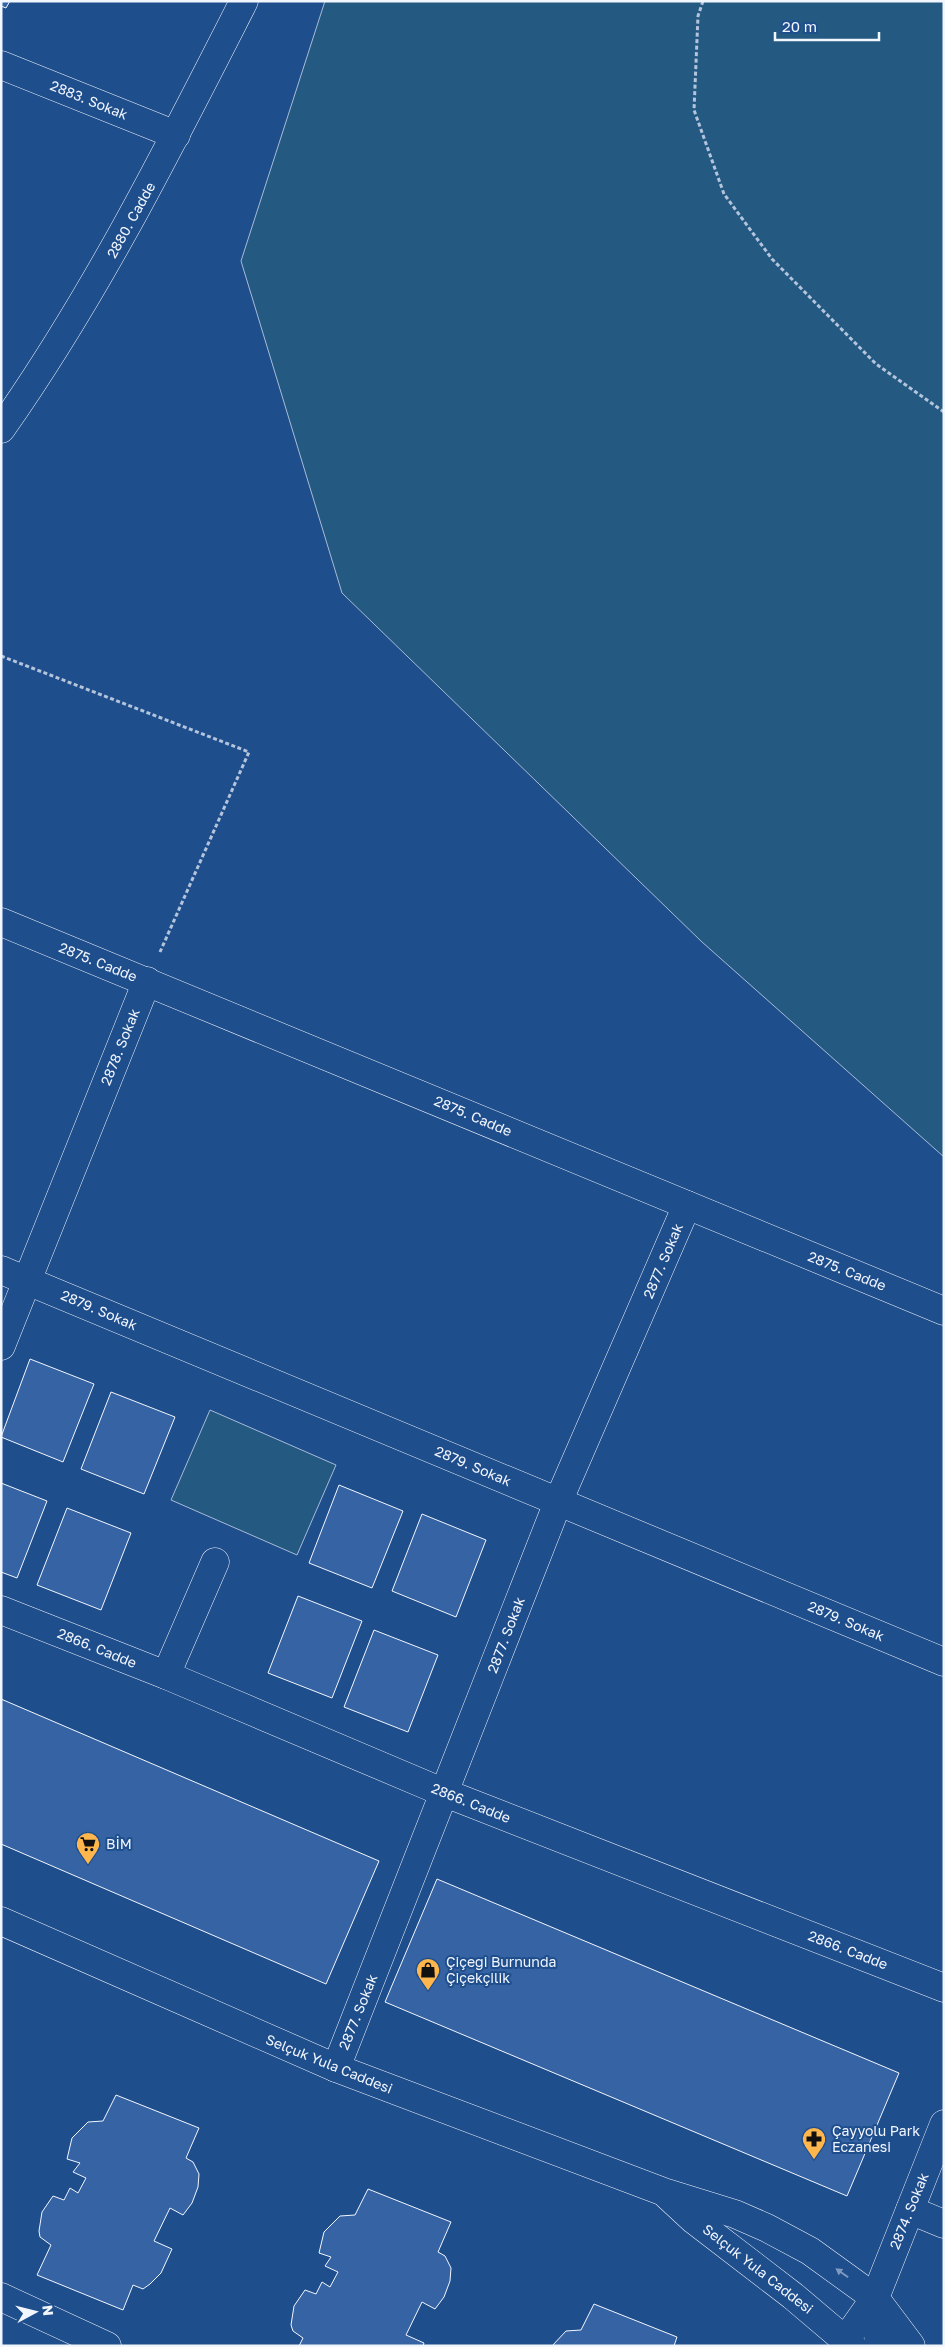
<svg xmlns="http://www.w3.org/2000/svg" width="945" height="2347" font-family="'Golos Text',sans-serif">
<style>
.green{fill:#245a82;stroke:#a8bbd7}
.building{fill:#3563a3;stroke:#f2f6ff}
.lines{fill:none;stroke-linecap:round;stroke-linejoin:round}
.minor-casing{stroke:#f2f6ff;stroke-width:29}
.tertiary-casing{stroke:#f2f6ff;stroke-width:29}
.path{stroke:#b3c4dc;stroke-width:3;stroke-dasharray:4 2.5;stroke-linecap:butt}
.minor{stroke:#1f4e8c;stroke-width:28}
.tertiary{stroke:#1f4e8c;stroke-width:28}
.oneway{fill:#7e9ac0}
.labels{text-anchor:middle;stroke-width:4;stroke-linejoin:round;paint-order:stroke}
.street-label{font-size:14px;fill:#f2f6ff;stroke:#1f4e8c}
.poi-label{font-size:14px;fill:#f2f6ff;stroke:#1f4e8c;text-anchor:start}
</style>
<rect width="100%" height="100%" fill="#1f4e8c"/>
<g class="green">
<polygon points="325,1 944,1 944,1157 702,942 342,593 241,261"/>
<polygon points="210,1410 336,1465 297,1555 171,1500"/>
</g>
<g class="building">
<polygon points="1,1 10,1 6,8 1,6"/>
<polygon points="30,1359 94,1384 63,1462 1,1437"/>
<polygon points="111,1392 175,1417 144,1494 81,1469"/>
<polygon points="1,1483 47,1501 17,1578 1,1572"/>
<polygon points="339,1485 403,1511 372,1588 309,1563"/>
<polygon points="67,1508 131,1533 101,1610 37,1585"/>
<polygon points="422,1514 486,1540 456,1617 392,1591"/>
<polygon points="298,1596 362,1621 332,1698 268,1673"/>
<polygon points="374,1630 438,1655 408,1732 344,1707"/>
<polygon points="1,1699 379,1861 326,1984 1,1844"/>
<polygon points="437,1879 899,2073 847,2196 385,2002"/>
<polygon points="116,2095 199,2128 186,2158 193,2162 199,2174 198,2187 192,2203 183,2215 170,2208 154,2241 172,2249 161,2273 150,2284 143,2289 133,2285 123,2310 37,2275 51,2245 40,2237 39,2231 42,2212 53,2196 64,2200 70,2188 78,2193 86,2178 73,2172 80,2163 67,2159 72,2138 88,2122 103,2121"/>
<polygon points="368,2189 451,2222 438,2252 445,2256 451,2268 450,2281 444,2297 435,2309 422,2302 406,2335 424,2343 423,2346 299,2346 303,2338 293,2331 291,2325 294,2306 305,2290 316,2294 322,2282 330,2287 338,2272 325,2266 331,2257 319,2253 324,2232 340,2216 355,2215"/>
<polygon points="594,2304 677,2337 674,2346 552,2346 566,2331 581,2330"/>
</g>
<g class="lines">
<g class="minor-casing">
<g id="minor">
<polyline points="1,65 176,135"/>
<path d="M1 429C96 294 169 148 244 1"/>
<polyline points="1,922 944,1311"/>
<polyline points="1,1270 944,1662"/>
<polyline points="1,1346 147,981"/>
<polyline points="1,1610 166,1675 445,1793 944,1988"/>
<polyline points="166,1675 215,1562"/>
<polyline points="336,2068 558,1502 687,1205"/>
<polyline points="910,2210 944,2224"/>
<polyline points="1,2297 107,2346"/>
<polyline points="875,2298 944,2124"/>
</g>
</g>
<g class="tertiary-casing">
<g id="tertiary">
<polyline points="1,1921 336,2068 664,2192 735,2214 767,2228 810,2251 875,2298 911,2346"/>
<polyline points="667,2195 694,2220 793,2296 852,2346"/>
<polyline points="875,2298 879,2346"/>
<polyline points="846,2339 875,2298"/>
</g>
</g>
<g class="path">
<polyline points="703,1 698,16 694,110 724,194 772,259 876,364 944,412"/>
<polyline points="1,656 249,752 160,952"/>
</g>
<use href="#minor" class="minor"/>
<use href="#tertiary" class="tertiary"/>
</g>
<defs><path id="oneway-solid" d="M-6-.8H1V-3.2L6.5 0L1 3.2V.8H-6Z" transform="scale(1.25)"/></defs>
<use class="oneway" href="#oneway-solid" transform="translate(842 2273) rotate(-145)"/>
<defs>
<g id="supermarket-pin" transform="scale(1.25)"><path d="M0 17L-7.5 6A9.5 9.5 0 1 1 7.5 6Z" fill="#ffb74d" stroke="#1f4e8c"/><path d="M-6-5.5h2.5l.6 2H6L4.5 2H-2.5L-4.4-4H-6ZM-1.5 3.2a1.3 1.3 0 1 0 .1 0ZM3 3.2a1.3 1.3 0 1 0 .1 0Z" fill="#111"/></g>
<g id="shop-pin" transform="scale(1.25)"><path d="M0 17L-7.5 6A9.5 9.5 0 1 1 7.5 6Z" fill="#ffb74d" stroke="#1f4e8c"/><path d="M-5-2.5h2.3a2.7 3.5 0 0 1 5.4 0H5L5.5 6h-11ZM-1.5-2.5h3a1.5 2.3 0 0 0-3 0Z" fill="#111"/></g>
<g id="pharmacy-pin" transform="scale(1.25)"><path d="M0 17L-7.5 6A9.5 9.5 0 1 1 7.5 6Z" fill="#ffb74d" stroke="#1f4e8c"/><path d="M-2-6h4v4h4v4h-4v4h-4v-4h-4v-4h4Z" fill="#111"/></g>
</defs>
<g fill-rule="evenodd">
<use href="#supermarket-pin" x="88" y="1844"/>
<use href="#shop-pin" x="428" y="1970"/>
<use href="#pharmacy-pin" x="814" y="2139"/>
</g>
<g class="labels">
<g class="street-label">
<text transform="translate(89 100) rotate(22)" y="5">2883. Sokak</text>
<text transform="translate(131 220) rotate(-61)" y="5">2880. Cadde</text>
<text transform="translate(98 962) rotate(22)" y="5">2875. Cadde</text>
<text transform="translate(120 1047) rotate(-68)" y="5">2878. Sokak</text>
<text transform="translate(473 1116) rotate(23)" y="5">2875. Cadde</text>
<text transform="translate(663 1261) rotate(-67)" y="5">2877. Sokak</text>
<text transform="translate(847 1271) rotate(22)" y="5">2875. Cadde</text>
<text transform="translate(99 1310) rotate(23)" y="5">2879. Sokak</text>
<text transform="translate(473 1466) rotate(23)" y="5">2879. Sokak</text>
<text transform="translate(846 1621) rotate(23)" y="5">2879. Sokak</text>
<text transform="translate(506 1635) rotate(-69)" y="5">2877. Sokak</text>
<text transform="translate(97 1648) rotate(22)" y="5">2866. Cadde</text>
<text transform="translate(471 1803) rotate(22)" y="5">2866. Cadde</text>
<text transform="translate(848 1950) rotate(21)" y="5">2866. Cadde</text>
<text transform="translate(358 2012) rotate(-68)" y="5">2877. Sokak</text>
<text transform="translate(329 2064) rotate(22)" y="5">Selçuk Yula Caddesi</text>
<text transform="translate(909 2211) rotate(-68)" y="5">2874. Sokak</text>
<text transform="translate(758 2269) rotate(38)" y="5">Selçuk Yula Caddesi</text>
</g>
<g class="poi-label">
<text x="106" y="1849">BİM</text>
<text x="446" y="1967">Çiçeği Burnunda<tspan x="446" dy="16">Çiçekçilik</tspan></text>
<text x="832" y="2136">Çayyolu Park<tspan x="832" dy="16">Eczanesi</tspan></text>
</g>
</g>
<rect width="945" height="2347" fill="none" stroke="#f2f6ff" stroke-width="5"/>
<g transform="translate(35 2312) rotate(83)" stroke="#1f4e8c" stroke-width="4" paint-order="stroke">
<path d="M0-4L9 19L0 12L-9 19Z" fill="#f2f6ff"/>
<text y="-8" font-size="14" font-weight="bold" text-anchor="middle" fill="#f2f6ff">N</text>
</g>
<path d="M775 32v8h104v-8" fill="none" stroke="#f2f6ff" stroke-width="2.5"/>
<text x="782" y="32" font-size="15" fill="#f2f6ff" stroke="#1f4e8c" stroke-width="4" paint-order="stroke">20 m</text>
</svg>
